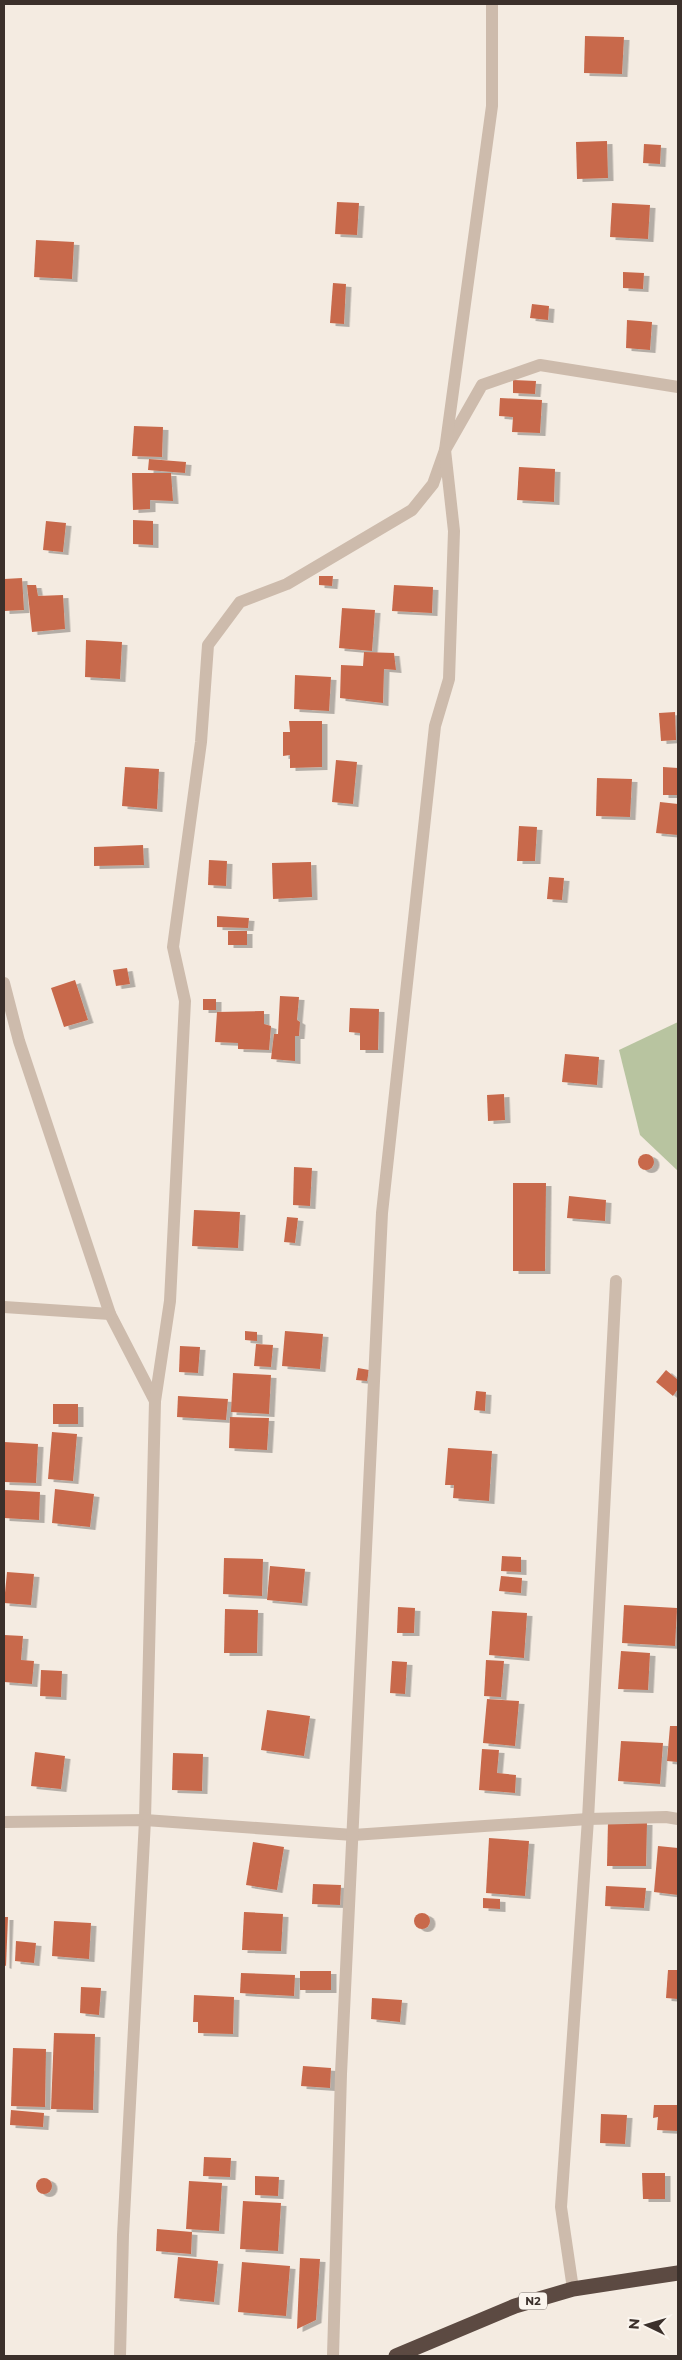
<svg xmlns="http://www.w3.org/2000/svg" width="682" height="2360" font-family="Montserrat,sans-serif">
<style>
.green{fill:#b8c4a0}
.building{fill:#c8694b;filter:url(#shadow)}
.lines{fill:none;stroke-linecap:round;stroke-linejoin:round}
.minor{stroke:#cdbbac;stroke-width:12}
.highway{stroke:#5c4a42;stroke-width:15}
.labels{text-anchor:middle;stroke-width:4;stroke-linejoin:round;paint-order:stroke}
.shield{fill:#fbf5ee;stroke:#756b66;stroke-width:1}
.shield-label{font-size:11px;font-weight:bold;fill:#3b302b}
</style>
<defs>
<filter id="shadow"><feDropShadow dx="5.5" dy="3" stdDeviation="0" flood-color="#0004"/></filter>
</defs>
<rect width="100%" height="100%" fill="#f4ebe1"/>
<polygon class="green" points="678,1022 678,1171 640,1135 619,1050"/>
<g class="building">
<polygon points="585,36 624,37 622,74 584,73"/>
<polygon points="607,141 608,178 577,179 576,142"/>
<polygon points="644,144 661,145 660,164 643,163"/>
<polygon points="337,202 359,203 357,235 335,234"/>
<polygon points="612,203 650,205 648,239 610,237"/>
<polygon points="36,240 74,242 72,279 34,277"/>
<polygon points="623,272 644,273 643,289 623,288"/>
<polygon points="333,283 346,284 344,324 330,323"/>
<polygon points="532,304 549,306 548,320 530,318"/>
<polygon points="627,320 652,322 650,350 626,348"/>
<polygon points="513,380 536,381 535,394 513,393"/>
<polygon points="500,398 542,400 540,433 512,432 513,417 499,416"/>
<polygon points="134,426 163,427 162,457 132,456"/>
<polygon points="149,459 186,462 185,473 148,470"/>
<polygon points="519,467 555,469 554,502 517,500"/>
<polygon points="132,473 171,473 173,501 150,500 150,509 133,510"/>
<polygon points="133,520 153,521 153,545 133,544"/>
<polygon points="46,521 66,523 63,552 43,550"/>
<polygon points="319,576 333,576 332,586 319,585"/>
<polygon points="22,578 24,610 4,611 4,579"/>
<polygon points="27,585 36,585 38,596 63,595 65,629 32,632"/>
<polygon points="394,585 433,587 432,613 392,611"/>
<polygon points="342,608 375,610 372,651 339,648"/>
<polygon points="86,640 122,642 120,679 85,677"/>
<polygon points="364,652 394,653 396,670 384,669 383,703 340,698 341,665 363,666"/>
<polygon points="295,675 331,677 329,711 294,709"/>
<polygon points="675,712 676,740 661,741 659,713"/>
<polygon points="289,721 322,721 322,767 290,768 290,755 283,756 283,732 290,732"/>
<polygon points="336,760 357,762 353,804 332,802"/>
<polygon points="125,767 159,769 157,809 122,806"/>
<polygon points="663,767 678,768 678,795 663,795"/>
<polygon points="597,778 632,779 630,817 596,816"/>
<polygon points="660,802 678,804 678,835 656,833"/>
<polygon points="519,826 537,827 535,861 517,861"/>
<polygon points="143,845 144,865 94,866 94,847"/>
<polygon points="209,860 227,861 226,886 208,885"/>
<polygon points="311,862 312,897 273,899 272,863"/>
<polygon points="549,877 564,878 562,900 547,899"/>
<polygon points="217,916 249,918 248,928 217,927"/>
<rect x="228" y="931" width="19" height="14"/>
<polygon points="127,968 130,984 116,986 113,970"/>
<polygon points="75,980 88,1020 64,1027 51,988"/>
<polygon points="280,996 299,997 297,1020 300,1022 299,1036 295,1036 295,1061 271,1059 274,1034 278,1034"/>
<rect x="203" y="999" width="13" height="11"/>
<polygon points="350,1008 379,1009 378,1050 360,1050 360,1033 349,1032"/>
<polygon points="264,1011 264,1024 271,1026 269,1050 238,1049 238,1043 215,1042 217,1012"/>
<polygon points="565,1054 599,1057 597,1085 562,1082"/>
<polygon points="504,1094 505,1120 488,1121 487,1095"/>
<circle cx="646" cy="1162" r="8"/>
<polygon points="294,1167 312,1168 310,1206 293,1205"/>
<polygon points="513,1183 546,1183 545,1271 513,1271"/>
<polygon points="569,1196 606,1200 605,1221 567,1218"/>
<polygon points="194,1210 240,1212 238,1248 192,1246"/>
<polygon points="287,1217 298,1218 295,1243 284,1242"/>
<polygon points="245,1331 257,1332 257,1341 245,1340"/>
<polygon points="285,1331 323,1334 320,1369 282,1366"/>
<polygon points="256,1344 273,1345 271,1367 254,1366"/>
<polygon points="180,1346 200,1347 198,1373 179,1372"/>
<polygon points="358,1368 369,1370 367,1381 356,1380"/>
<polygon points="666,1370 678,1380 678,1389 673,1396 656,1382"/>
<polygon points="233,1373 271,1375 269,1414 231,1412"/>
<polygon points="476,1391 486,1392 485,1411 474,1410"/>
<polygon points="178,1396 228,1399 226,1420 177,1417"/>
<rect x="53" y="1404" width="25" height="20"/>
<polygon points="230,1417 269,1418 267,1450 229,1448"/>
<polygon points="52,1432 77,1434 73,1481 48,1479"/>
<polygon points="4,1442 38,1444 36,1483 4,1482"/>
<polygon points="448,1448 492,1451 489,1501 453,1498 454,1485 445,1485"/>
<polygon points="55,1489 94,1494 90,1527 52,1523"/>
<polygon points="4,1490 40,1492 39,1520 4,1518"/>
<polygon points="502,1556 521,1557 521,1572 501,1571"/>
<polygon points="224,1558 263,1559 262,1596 223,1594"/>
<polygon points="270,1566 305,1569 302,1603 267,1600"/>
<polygon points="7,1572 34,1574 31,1605 4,1603"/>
<polygon points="501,1576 522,1578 521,1593 499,1591"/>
<polygon points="624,1605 677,1608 675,1646 622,1643"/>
<polygon points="398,1607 415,1608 414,1633 397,1633"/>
<polygon points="225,1609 258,1610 257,1653 224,1653"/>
<polygon points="492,1611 527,1613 524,1658 489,1655"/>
<polygon points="4,1635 23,1636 21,1660 34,1661 32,1684 4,1682"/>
<polygon points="621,1651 650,1653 648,1690 618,1689"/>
<polygon points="486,1660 504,1661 501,1697 484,1696"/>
<polygon points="392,1661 407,1662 405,1694 390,1693"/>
<polygon points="41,1670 62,1671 61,1697 40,1696"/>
<polygon points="487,1699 519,1701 515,1746 483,1743"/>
<polygon points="267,1710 310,1716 304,1756 261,1750"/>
<polygon points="670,1726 678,1726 678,1762 667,1761"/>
<polygon points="621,1741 663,1743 660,1784 618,1781"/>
<polygon points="482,1749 499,1750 497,1773 516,1775 515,1793 479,1790"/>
<polygon points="35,1752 65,1756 61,1789 31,1786"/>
<polygon points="173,1753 203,1754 202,1791 172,1790"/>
<polygon points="608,1821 647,1822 646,1866 607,1866"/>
<polygon points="489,1838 529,1841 525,1896 486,1893"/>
<polygon points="253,1842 284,1847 277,1890 246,1885"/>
<polygon points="658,1846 678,1848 678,1895 654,1892"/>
<polygon points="313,1884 341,1885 340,1905 312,1904"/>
<polygon points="606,1886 646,1888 644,1908 605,1906"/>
<polygon points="483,1898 500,1899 500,1909 483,1908"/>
<polygon points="244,1912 283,1914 281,1951 242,1950"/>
<circle cx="422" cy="1921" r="8"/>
<polygon points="4,1917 8,1917 6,1966 4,1965"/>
<polygon points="54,1921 91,1923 89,1959 52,1956"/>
<polygon points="16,1941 36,1943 34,1963 15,1961"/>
<polygon points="668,1970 678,1970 678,1999 666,1998"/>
<rect x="300" y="1971" width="31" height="19"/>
<polygon points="241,1973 295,1975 294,1996 240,1993"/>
<polygon points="81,1987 101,1988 99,2015 80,2013"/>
<polygon points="194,1995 234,1997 233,2034 198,2033 198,2022 193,2022"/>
<polygon points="372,1998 402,2000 400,2022 371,2019"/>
<polygon points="54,2033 95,2034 93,2110 51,2109"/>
<polygon points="13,2048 46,2049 45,2107 11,2106"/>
<polygon points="303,2066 331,2068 330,2088 301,2086"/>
<polygon points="654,2105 678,2105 678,2131 657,2130 658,2117 653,2118"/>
<polygon points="11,2110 44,2113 43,2127 10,2125"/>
<polygon points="601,2114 627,2115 625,2144 600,2143"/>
<polygon points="204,2157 231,2158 230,2177 203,2176"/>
<polygon points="642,2173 665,2173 665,2199 643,2199"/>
<polygon points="255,2176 279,2177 278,2196 255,2195"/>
<circle cx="44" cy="2186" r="8"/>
<polygon points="189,2181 222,2183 219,2231 186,2229"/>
<polygon points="243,2201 281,2203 278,2251 240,2249"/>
<polygon points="157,2229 192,2232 191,2254 156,2251"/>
<polygon points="178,2257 218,2261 214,2302 174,2298"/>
<polygon points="300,2258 320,2259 316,2320 297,2329"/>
<polygon points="242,2262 290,2266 286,2316 238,2312"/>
</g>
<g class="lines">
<g class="minor">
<polyline points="4,983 19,1041 110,1314 155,1401"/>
<polyline points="4,1307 110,1314"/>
<polyline points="4,1822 145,1820 353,1835 588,1819 666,1817 678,1819"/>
<polyline points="573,2289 561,2207 588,1819 616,1281"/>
<polyline points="120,2356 123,2235 145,1820 155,1401 170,1301 185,1001 173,947 201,742 208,645 240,602 287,584 412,510 433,484 445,450 482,385 540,365 678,387"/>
<polyline points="333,2356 341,2074 382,1213 435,726 449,679 454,531 445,450 492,106 492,4"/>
</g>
<polyline class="highway" points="396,2356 515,2306 573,2289 678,2273"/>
</g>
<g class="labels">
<rect class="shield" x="519" y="2292.5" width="28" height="17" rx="4"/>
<g class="shield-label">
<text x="533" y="2305">N2</text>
</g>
</g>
<rect width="682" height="2360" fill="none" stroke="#3b302b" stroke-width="10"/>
<g transform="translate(647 2325) rotate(275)" stroke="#fbf5ee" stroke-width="4" paint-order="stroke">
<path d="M0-4L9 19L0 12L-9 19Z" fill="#3b302b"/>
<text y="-8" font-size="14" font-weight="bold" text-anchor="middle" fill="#3b302b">N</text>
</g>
</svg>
